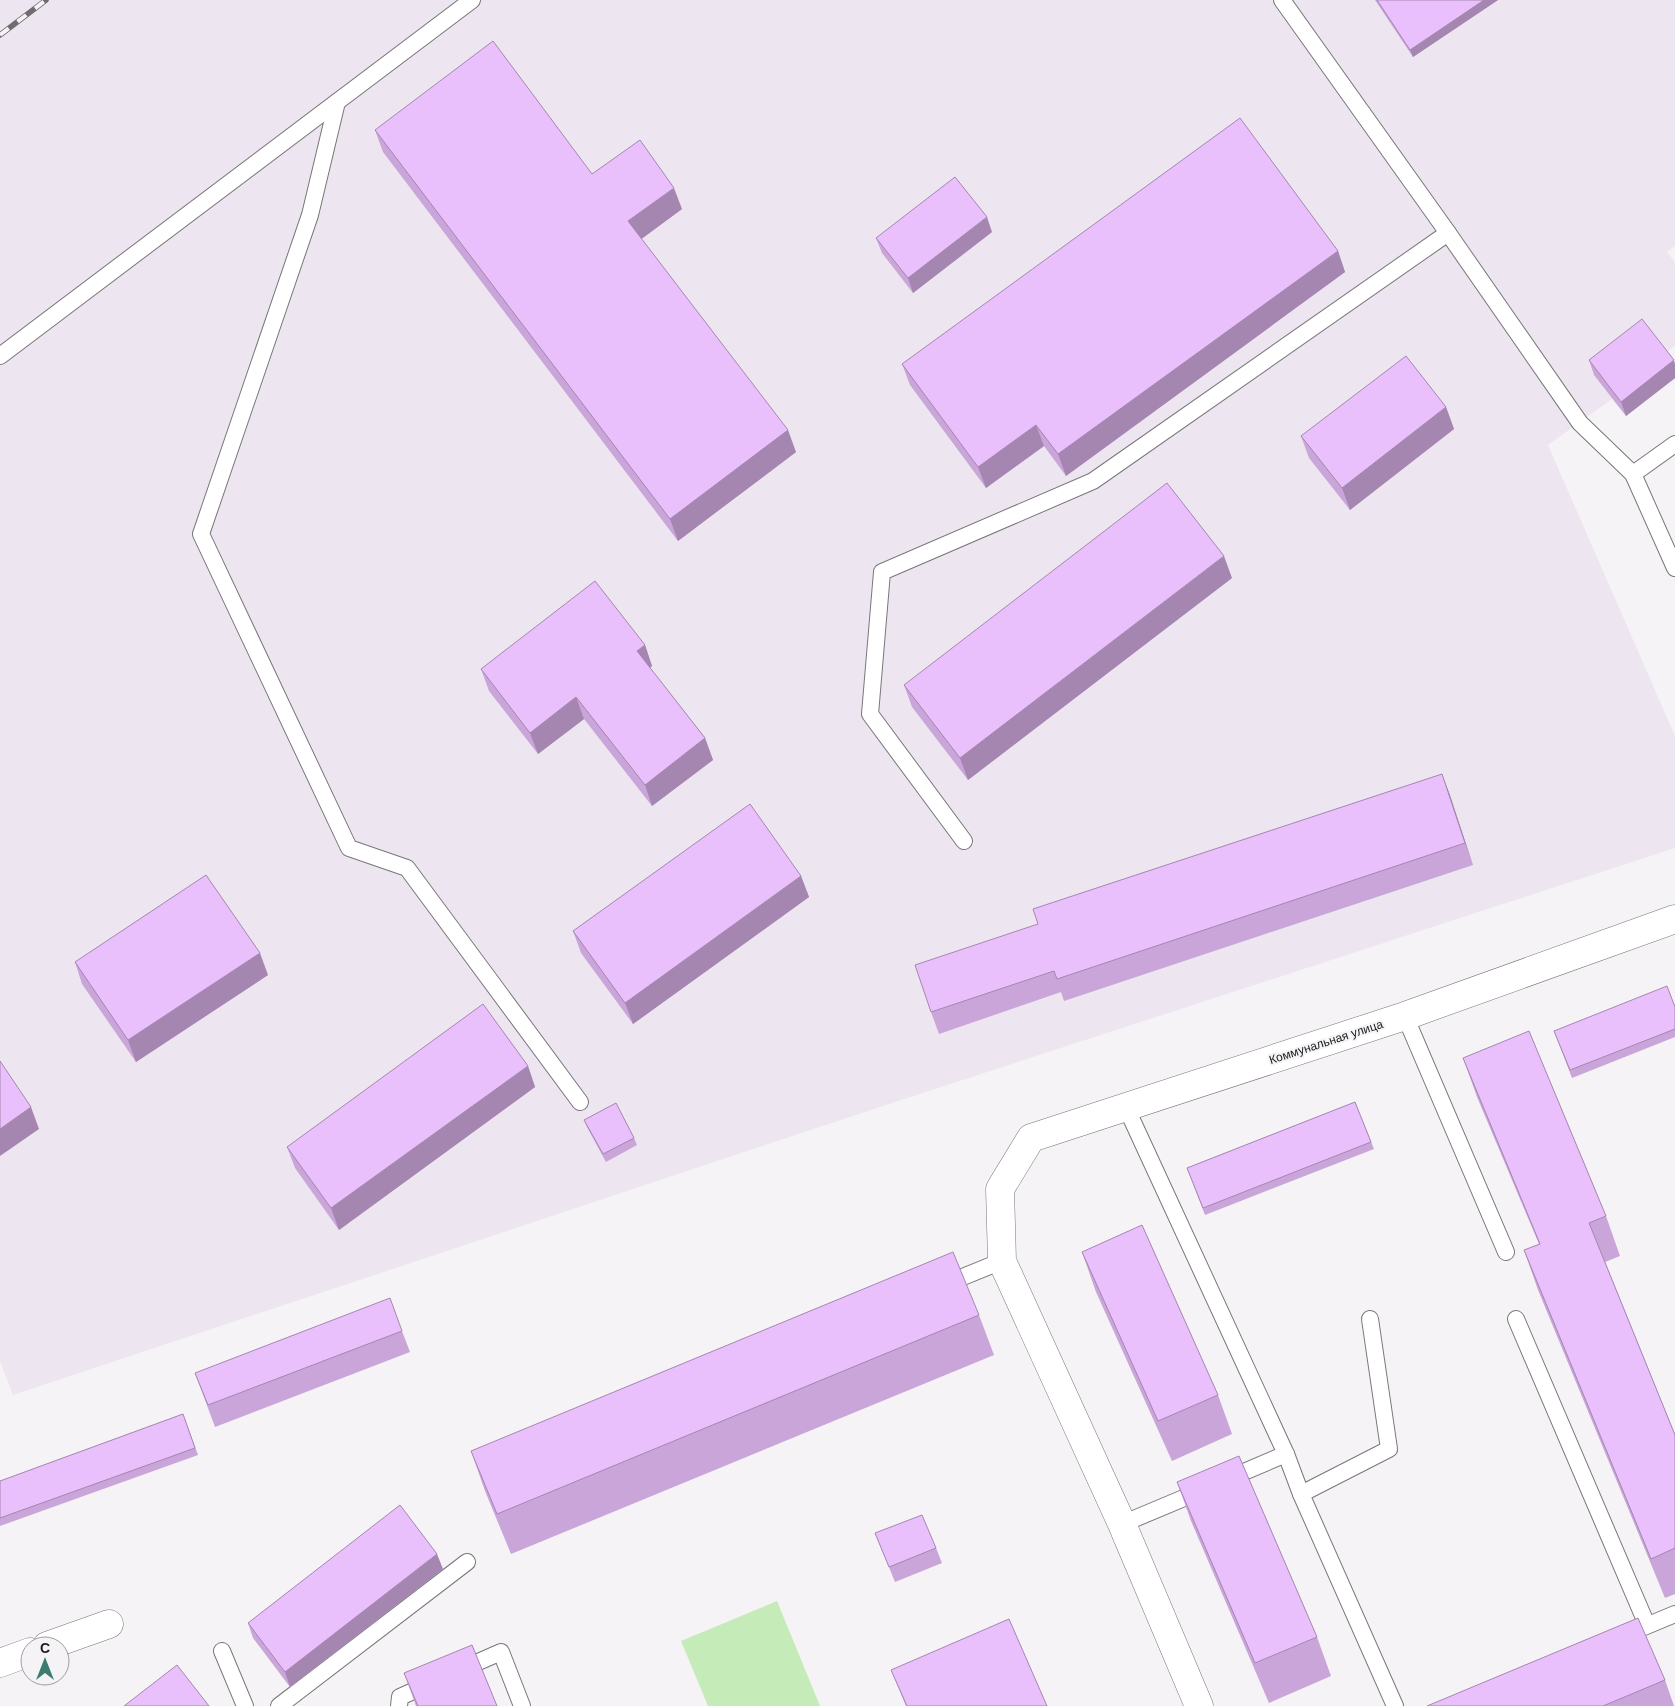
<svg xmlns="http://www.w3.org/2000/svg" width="1675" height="1706" font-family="Helvetica,sans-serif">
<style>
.built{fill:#ede6f0}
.green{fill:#c4ebb8}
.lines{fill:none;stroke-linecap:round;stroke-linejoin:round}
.service-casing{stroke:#79767a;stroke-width:18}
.minor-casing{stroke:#79767a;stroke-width:29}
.service{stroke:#fff;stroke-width:16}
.minor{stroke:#fff;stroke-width:28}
.rail-casing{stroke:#6f6d6f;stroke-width:5.5}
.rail{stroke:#f5f3f6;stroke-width:4;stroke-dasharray:11;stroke-linecap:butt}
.wall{fill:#c9a5d9}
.shaded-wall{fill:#a486b0}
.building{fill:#eac0fc;stroke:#a486b0}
.labels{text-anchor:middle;stroke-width:4;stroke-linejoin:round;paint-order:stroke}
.street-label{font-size:12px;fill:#1c1b1c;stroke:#f5f3f6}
</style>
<rect width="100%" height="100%" fill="#f5f3f6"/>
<polygon class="built" points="0,0 1675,0 1675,246 1667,252 1675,262 1675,346 1663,355 1675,378 1626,416 1612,399 1548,445 1675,736 1675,848 895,1102 13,1395 0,1361"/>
<polygon class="green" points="777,1601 820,1706 708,1706 681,1641"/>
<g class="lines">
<g class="service-casing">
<g id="service">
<polyline points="1282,0 1448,233 1580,423 1633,474 1675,568"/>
<polyline points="337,102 310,215 201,534 349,848 407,868 580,1102"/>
<polyline points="0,356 472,0"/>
<polyline points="1633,474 1675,444"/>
<polyline points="964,841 870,714 882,572 1093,481 1448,233"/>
<polyline points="1405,1016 1506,1252"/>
<polyline points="1126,1107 1286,1454 1301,1494 1395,1706"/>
<polyline points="943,1285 1002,1261"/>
<polyline points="1516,1319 1647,1625"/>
<polyline points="1225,1480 1286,1454"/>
<polyline points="1301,1494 1389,1449 1370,1319"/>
<polyline points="1122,1524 1203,1490"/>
<polyline points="1639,1629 1675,1614"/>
<polyline points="222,1651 245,1706"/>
<polyline points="460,1670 501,1652 522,1706"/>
<polyline points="279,1706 467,1562"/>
<polyline points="399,1706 400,1697 431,1683"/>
</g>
</g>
<g class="minor-casing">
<g id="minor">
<polyline points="47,1646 109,1624"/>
<polyline points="0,1663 30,1652"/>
<polyline points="1199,1706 1122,1524 1002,1261 1000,1189 1031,1138 1405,1016 1675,919"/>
</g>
</g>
<use href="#service" class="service"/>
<use href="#minor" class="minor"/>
<g class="rail-casing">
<polyline id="rail" points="0,35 46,0"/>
</g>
<use href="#rail" class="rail"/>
</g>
<g class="wall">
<polygon points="1375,0 1498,0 1413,57"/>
<polygon points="375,130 592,174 682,209 641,239 796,452 678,541 383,152"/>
<polygon points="992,232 913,293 882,253 876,238"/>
<polygon points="1338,251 1345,272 1066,476 1044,446 986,488 910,385 902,364"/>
<polygon points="1589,360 1675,364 1675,378 1626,416 1594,375"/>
<polygon points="1446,407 1454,429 1350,510 1309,458 1301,436"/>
<polygon points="1232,578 968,780 912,707 904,685"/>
<polygon points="645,645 652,666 650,668 705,738 713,760 652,806 584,719 538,754 489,691 481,669"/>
<polygon points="1442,774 1473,865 1064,1001 1061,992 939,1034 931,1012 1038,924"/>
<polygon points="801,876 809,897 633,1024 581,953 573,931"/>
<polygon points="75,962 268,975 136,1062 82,984"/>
<polygon points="1675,1007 1675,1037 1572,1078 1554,1031"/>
<polygon points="1463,1058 1606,1216 1620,1256 1605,1262 1675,1435 1675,1594 1665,1598 1538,1290 1524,1250 1539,1244 1477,1097"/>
<polygon points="528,1066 535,1087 339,1230 295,1168 287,1147"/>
<polygon points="1355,1102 1374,1149 1205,1215 1187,1168"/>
<polygon points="584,1120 634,1138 637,1145 606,1162 587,1127"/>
<polygon points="1082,1252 1218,1395 1232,1434 1172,1461 1096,1292"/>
<polygon points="979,1315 994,1355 511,1554 485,1491 471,1451"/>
<polygon points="402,1331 410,1352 215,1427 195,1373"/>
<polygon points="183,1414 198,1455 0,1526 0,1481"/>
<polygon points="1177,1482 1317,1637 1331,1676 1269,1703 1191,1521"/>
<polygon points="875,1533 936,1548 942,1563 895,1582"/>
<polygon points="443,1569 290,1687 253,1638 248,1623"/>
<polygon points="891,1670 1047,1706 906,1706"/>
<polygon points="404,1673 497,1706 416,1706"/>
<polygon points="1665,1680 1674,1706 1427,1706"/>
</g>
<g class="shaded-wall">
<polygon points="1484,0 1498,0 1413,57 1410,50"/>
<polygon points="674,188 682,209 636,243 628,221"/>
<polygon points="987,217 992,232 913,293 908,278"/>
<polygon points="1338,251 1345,272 1066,476 1058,454"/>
<polygon points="1674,360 1675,364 1675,378 1626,416 1621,402"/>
<polygon points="1446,407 1454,429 1350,510 1342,488"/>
<polygon points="1036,425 1044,446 986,488 978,467"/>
<polygon points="788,430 796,452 678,541 670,519"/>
<polygon points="1224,556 1232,578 968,780 960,758"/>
<polygon points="645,645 652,666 645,672 637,651"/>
<polygon points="576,697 584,719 538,754 530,733"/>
<polygon points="705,738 713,760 652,806 645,785"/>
<polygon points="1442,774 1450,795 1473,865 1465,843"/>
<polygon points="801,876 809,897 633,1024 625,1003"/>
<polygon points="260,953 268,975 136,1062 128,1040"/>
<polygon points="528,1066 535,1087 339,1230 331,1208"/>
<polygon points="31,1107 39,1129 0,1156 0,1129"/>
<polygon points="437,1554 443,1569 290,1687 285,1672"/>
</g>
<g class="building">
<polygon points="1377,0 1484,0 1410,50"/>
<polygon points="493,41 592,174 640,140 674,188 628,221 788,430 670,519 375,130"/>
<polygon points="1240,118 1338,251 1058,454 1036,425 978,467 902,364"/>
<polygon points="955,177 987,217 908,278 876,238"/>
<polygon points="1642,319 1674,360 1621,402 1589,360"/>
<polygon points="1406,356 1446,407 1342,488 1301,436"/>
<polygon points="1167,483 1224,556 960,758 904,685"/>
<polygon points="595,581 645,645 637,651 705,738 645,785 576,697 530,733 481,669"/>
<polygon points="1442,774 1465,843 1057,979 1054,971 931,1012 915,965 1038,924 1033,909"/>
<polygon points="750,804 801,876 625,1003 573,931"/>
<polygon points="206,875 260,953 128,1040 75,962"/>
<polygon points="1667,986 1675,1007 1675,1029 1570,1070 1554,1031"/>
<polygon points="483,1004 528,1066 331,1208 287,1147"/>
<polygon points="1529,1031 1606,1216 1589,1223 1675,1435 1675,1548 1651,1559 1524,1250 1540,1244 1463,1058"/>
<polygon points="0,1061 31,1107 0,1129"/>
<polygon points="1355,1102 1371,1142 1203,1208 1187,1168"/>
<polygon points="616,1103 634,1138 603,1154 584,1120"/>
<polygon points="1142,1225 1218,1395 1158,1421 1082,1252"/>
<polygon points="953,1252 979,1315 497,1514 471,1451"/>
<polygon points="390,1298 402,1331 208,1405 195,1373"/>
<polygon points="183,1414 195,1448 0,1518 0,1481"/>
<polygon points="1239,1456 1317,1637 1255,1663 1177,1482"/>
<polygon points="400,1505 437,1554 285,1672 248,1623"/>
<polygon points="922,1515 936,1548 889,1567 875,1533"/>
<polygon points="1638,1618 1665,1680 1603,1706 1427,1706"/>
<polygon points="1009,1619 1047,1706 907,1706 891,1670"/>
<polygon points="472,1645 497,1706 418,1706 404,1673"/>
<polygon points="177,1665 209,1706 124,1706"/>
</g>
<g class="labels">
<g class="street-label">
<text transform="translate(1326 1042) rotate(-18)" y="4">Коммунальная улица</text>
</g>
</g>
<g transform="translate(45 1661)"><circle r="24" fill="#f5f3f6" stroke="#9e9d9f"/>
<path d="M0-4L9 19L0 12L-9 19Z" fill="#3b7e71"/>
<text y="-8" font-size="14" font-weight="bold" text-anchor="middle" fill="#1c1b1c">С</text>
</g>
</svg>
